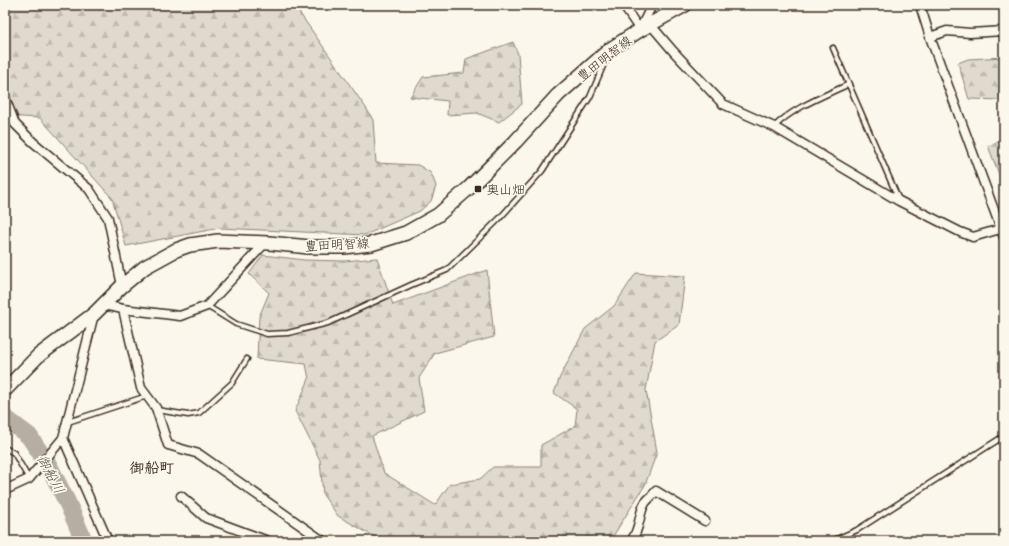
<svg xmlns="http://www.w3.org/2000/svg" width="1009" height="546" font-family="Sriracha,'Klee One',sans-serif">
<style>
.forest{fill:url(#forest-firs);stroke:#8d8276}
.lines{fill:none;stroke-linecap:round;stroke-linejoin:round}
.river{stroke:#b6aea2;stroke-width:18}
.service-casing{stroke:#3b2a1e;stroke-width:7}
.minor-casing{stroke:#3b2a1e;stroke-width:11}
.primary-casing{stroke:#3b2a1e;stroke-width:16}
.service{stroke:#fbf7ec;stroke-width:4}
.minor{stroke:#fbf7ec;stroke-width:8}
.primary{stroke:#fbf7ec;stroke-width:13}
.poi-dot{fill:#3b2a1e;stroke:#fbf7ec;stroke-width:1.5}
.labels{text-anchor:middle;stroke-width:3.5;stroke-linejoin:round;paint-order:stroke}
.street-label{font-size:13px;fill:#3b2a1e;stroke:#fbf7ec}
.poi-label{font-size:13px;fill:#3b2a1e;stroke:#fbf7ec;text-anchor:start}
.water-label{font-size:14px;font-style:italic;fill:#605246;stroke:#fbf7ec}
.quarter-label{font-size:15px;font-weight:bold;fill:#3b2a1e;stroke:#fbf7ec}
</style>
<defs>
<pattern id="forest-firs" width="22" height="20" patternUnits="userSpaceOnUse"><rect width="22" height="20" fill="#dfd9ce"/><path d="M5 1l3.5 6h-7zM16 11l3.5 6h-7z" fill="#c0bab0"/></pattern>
</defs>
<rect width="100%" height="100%" fill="#fbf7ec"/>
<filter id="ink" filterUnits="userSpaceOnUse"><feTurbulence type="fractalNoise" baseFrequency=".025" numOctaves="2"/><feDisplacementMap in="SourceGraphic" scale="8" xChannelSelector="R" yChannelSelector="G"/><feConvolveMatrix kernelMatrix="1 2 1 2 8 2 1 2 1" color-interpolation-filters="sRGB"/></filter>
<g filter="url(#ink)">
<g class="forest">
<polygon points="5,5 294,5 366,108 373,120 376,163 418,165 431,173 436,186 431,201 420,211 365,235 220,228 126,246 112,198 40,118 5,116"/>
<polygon points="513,42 518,54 522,104 499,122 477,113 447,115 448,101 410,97 423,77 464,73 466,59"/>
<polygon points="1004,57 1004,100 969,99 958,63 968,59"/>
<polygon points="1004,139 1004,187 988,146"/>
<polygon points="263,255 304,260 344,261 377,258 393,305 487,270 494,337 435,353 419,378 424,411 372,436 384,473 435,505 450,484 480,479 493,467 541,467 541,445 575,426 577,409 554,393 560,377 585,329 614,306 636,273 685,276 679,325 655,341 646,390 657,452 645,485 610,541 382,541 338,516 323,495 320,460 295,411 309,379 306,364 257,359 259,317 269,293 249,274"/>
</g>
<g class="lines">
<polyline class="river" points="5,418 29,436 49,466 68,504 84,541"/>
<g class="service-casing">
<g id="service">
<polyline points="833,48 898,198"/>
<path d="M774 127C794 107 824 96 849 84"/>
<polyline points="207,306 236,324 267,334 288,333 328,323 411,285 447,270 499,219 542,171 590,97 607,57"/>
<polyline points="157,410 188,415 199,413 232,383 247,359"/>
<polyline points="68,422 147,396"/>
<polyline points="5,448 14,453 29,479"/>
<polyline points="832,541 857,530 1004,436"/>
</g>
</g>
<g class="minor-casing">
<g id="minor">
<polyline points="623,5 640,30"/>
<polyline points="920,5 930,37 1004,237"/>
<polyline points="650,24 673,51 723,104 774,127 899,201 960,232 973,237 1000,229"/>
<polyline points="640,29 652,5"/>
<polyline points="930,37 947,31 970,33 1004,31"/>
<polyline points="5,98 15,124 33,142 89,189 108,218 122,286"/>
<polyline points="103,305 123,309 180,316 207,306 265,243"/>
<polyline points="123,309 141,388 156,408 168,445 199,454 323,541"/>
<polyline points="63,438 108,541"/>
<polyline points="5,490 29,479 63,438 94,314"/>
<polyline points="181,496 206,518 268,541"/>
<path d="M631 541C641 528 638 515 645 503 648 499 653 495 656 491L705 521"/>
</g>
</g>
<g class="primary-casing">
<polyline id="primary" points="5,390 38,356 94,314 122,286 145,267 176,250 190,245 218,241 269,243 309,247 344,247 371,244 406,233 438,215 469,188 515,142 558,95 609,50 640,30 685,5"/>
</g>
<use href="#service" class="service"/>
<use href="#minor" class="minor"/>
<use href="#primary" class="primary"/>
</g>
</g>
<rect class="poi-dot" x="474" y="185" width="8" height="8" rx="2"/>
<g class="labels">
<g class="street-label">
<text transform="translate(604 58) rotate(-38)" y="5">豊田明智線</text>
<text transform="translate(337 244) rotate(-3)" y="5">豊田明智線</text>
</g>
<g class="poi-label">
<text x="486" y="194">奥山畑</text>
</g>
<g class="water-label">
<text transform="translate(51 474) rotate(62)" y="5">御船川</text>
</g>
<g class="quarter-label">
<text x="152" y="473">御船町</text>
</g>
</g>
<rect width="1009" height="546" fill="none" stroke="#fbf7ec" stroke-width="20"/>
<rect x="10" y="10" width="989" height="526" fill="none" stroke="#3b2a1e" stroke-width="1.5" filter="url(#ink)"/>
</svg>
